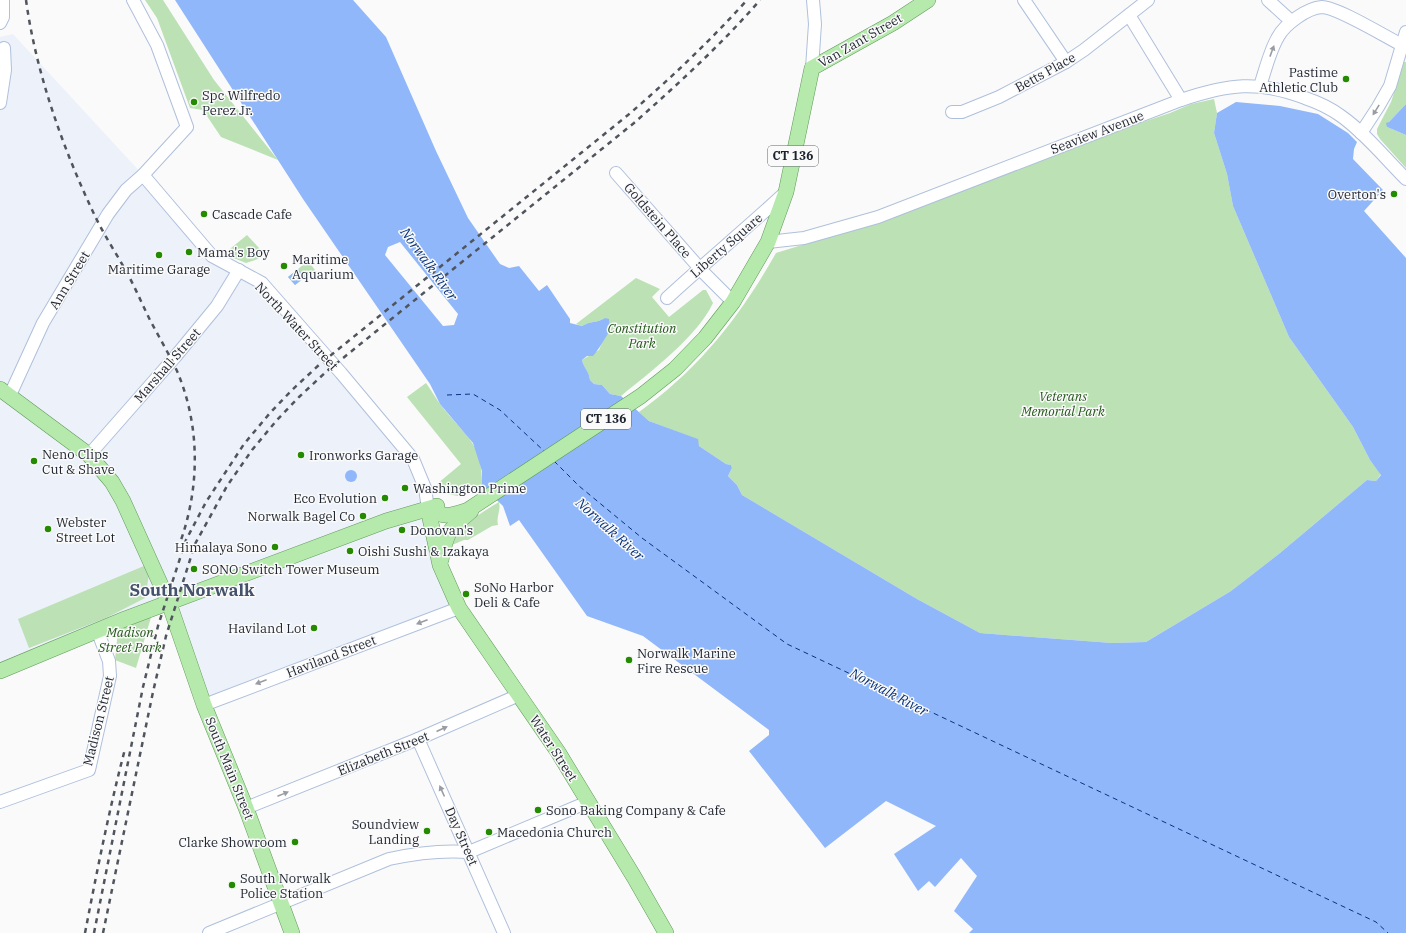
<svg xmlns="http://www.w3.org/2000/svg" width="1406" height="933" font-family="'IBM Plex Serif',serif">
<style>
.built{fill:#edf1f9}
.green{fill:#bbe1b4}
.water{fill:#90b7f9}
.pier{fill:#fafafa}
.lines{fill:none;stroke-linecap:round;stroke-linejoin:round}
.ferry{stroke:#08337e;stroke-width:1;stroke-dasharray:5 4;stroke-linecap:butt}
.minor-casing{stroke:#afc0dc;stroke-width:14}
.major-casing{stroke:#619b5c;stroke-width:16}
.minor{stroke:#fff;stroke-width:12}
.major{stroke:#b6e9ac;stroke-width:15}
.rail{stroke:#50555d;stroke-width:2.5;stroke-dasharray:5 5;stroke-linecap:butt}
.oneway{fill:#999ca1}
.poi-dot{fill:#248a01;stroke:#fafafa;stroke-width:1.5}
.labels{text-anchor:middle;stroke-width:3;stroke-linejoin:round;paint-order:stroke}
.shield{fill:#fafafa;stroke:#5f646b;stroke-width:1}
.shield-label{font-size:12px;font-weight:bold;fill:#1d232e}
.street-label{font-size:13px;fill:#1d232e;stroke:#fafafa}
.poi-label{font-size:13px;fill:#1d232e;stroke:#fafafa;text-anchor:start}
.park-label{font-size:13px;font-style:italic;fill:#225618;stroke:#fafafa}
.water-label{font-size:14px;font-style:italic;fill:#08337e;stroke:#fafafa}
.district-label{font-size:17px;font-weight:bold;fill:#43516a;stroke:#fafafa}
</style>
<rect width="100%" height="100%" fill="#fafafa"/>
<polygon class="built" points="13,34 143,175 212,256 262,283 413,459 459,608 204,705 168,603 0,671 0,37"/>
<g class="green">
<polygon points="145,0 163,0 214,80 278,160 221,137 203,110 190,108 157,18"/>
<polygon points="1404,62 1406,62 1406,104 1389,122 1387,127 1406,135 1406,168 1380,139 1377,134 1377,129 1391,102"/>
<path d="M1214 99 1217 113 1214 133 1227 174 1233 206 1289 337 1353 427 1370 460 1381 474 1376 481 1367 480 1280 553 1231 591 1146 642 1112 643 980 633 917 599 742 495 737 485 728 476 732 468 731 465 726 464 699 446 697 439 649 421 639 412C699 369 740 317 776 253L902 214 1039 161 1140 123 1170 113 1191 104Z"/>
<polygon points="247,235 259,248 261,254 258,259 246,263 231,257 225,253"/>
<polygon points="308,261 315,270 295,285 288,277"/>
<path d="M636 278 660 289 652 297 669 317 703 290H706L713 303C697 337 650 372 621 396L610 394 602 385 594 384 590 380C589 370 584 369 582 360L599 350 603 340 610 331 605 318C597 323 590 321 582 326L576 324Z"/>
<path d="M426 383C431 390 435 397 440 404 464 436 483 441 482 486L458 496 442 493 437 484 461 464 407 397Z"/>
<path d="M499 502C501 510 496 517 498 525L492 526 468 540H464L452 545C462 524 479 514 499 502Z"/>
<polygon points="151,563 145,598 106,618 29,648 18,619"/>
<polygon points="152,614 136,668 115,660 118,630"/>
</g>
<g class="water">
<path d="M175 0H353L386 37 436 151 468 218 500 264 509 268 519 266 539 291 547 285 570 319V323L582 326C590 321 597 323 605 318L609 319 610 331C604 339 600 348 593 356H587L582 360C584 369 589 370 590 380L594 384 602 385 610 394 621 396 649 421 698 439 699 446 726 464 731 465 732 468 728 476 737 485 742 495 917 599 980 633 1112 643 1146 642 1231 591 1280 553 1367 480 1376 481 1381 475 1370 460 1353 427 1289 337 1233 206 1227 174 1214 133 1217 113 1236 102 1280 106 1318 114 1348 133 1357 142 1354 149 1353 159 1383 190 1364 211 1406 258V933H969L973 929 954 911 977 876 961 858 935 887 929 881 918 891 894 854 936 826 886 801 825 848 749 751 769 735V730L643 636 587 616 519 520 510 526 503 506 482 486V471L473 443 440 404 430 384 303 199Z"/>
<polygon points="1406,104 1406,135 1387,127 1386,123 1389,122"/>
<polygon points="298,269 305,277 295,285 288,277"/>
<circle cx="351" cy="476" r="6"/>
</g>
<polygon class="pier" points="400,242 458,314 454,325 443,326 385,255 388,247"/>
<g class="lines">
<g class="ferry">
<polyline points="447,395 473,394 500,410 544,451"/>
<polyline points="554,461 579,486 642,538 787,644 1376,922 1388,933"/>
</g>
<g class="minor-casing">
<g id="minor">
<polyline points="1024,0 1066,62"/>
<polyline points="1268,0 1291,21"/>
<polyline points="1129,15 1181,100"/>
<polyline points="0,23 3,17 3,0"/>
<polyline points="812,68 815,24 813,0"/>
<path d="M1260 86C1265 71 1270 50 1278 37 1285 24 1307 8 1322 7 1337 7 1386 37 1402 45"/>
<polyline points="0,103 5,70 4,48"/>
<polyline points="952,112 962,112 999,97 1066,62 1084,50 1148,0"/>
<polyline points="1361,133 1378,107 1390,86 1406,32"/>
<polyline points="616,173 703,272 733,302"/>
<polyline points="143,175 212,256 262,283 341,373 413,459 425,488 428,509"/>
<path d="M768 242 804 238 878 217 1181 100C1228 84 1258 80 1305 98 1317 102 1330 108 1341 116 1365 133 1385 158 1406 179"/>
<path d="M667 298C706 262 747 228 786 192"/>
<polyline points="10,395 43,323 108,214 126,190 143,175 187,127 157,45 133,0"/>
<polyline points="89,455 175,357 217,306 239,270"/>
<polyline points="204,705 459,608"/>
<polyline points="418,739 504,933"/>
<polyline points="0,802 89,770 110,676 109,661 97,630"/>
<polyline points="246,808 418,739 519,695"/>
<path d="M209 933 389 859C416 853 442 850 469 852L588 802"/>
</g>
</g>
<g class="major-casing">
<g id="major">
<polyline points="0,389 89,455 112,482 123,501 169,603 204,705 246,808 292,933"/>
<path d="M428 509C444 518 450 516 468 510L641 396 675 369 705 338 733 302 768 242 786 192 812 68 893 23 928 0"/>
<polyline points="428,509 440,565 459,608 558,752 634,877 666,933"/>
<path d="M441 560C447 530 449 530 471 511"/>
<polyline points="0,671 125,619 386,521 437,506"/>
</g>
</g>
<use href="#minor" class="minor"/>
<use href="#major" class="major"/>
<g class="rail">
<path d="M26 0C36 73 63 149 95 216 104 235 116 253 126 271 135 287 142 304 150 320 159 337 169 354 177 371 200 425 200 485 181 540"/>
<path d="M85 933C97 871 109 810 125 749"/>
<path d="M94 933 143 687 158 626 186 540 206 502 244 444 270 413 292 390 320 364 628 115C670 79 710 41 747 0"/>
<path d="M103 933 153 692 166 636 195 544 227 486 252 450 277 420 299 397 327 371 634 123C678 84 722 44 760 0"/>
</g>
</g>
<defs><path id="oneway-solid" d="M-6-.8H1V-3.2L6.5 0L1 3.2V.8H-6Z"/></defs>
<g class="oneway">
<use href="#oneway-solid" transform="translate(1272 51) rotate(-70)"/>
<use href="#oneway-solid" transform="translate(1376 110) rotate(122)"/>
<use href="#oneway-solid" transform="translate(422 622) rotate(159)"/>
<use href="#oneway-solid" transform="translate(261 682) rotate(159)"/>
<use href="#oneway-solid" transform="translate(442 729) rotate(-24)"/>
<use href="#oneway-solid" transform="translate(442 791) rotate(-114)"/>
<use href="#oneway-solid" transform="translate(283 794) rotate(-22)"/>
</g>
<g class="poi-dot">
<circle cx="1346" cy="79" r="4"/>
<circle cx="194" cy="102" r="4"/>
<circle cx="1394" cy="194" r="4"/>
<circle cx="204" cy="214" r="4"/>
<circle cx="189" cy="252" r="4"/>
<circle cx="159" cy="255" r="4"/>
<circle cx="284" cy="266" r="4"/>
<circle cx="301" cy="455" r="4"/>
<circle cx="34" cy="461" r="4"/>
<circle cx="405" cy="488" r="4"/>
<circle cx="385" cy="498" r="4"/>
<circle cx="363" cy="516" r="4"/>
<circle cx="48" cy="529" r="4"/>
<circle cx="402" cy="530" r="4"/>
<circle cx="275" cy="547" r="4"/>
<circle cx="350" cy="551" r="4"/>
<circle cx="194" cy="569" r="4"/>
<circle cx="466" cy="594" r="4"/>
<circle cx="314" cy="628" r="4"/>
<circle cx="629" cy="660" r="4"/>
<circle cx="538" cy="810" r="4"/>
<circle cx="427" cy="831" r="4"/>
<circle cx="489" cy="832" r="4"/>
<circle cx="295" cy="842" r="4"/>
<circle cx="232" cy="885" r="4"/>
</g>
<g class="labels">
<g class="shield">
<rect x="768" y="146" width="50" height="20" rx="3"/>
<rect x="581" y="409" width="50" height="20" rx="3"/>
</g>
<g class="shield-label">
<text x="793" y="160">CT 136</text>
<text x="606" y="423">CT 136</text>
</g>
<g class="street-label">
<text transform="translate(860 40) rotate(-30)" y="5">Van Zant Street</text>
<text transform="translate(1045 72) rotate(-29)" y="5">Betts Place</text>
<text transform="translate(1097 132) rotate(-21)" y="5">Seaview Avenue</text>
<text transform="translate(658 220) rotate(49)" y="5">Goldstein Place</text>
<text transform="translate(726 245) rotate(-41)" y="5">Liberty Square</text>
<text transform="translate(69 280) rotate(-59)" y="5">Ann Street</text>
<text transform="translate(297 326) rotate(47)" y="5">North Water Street</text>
<text transform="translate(167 365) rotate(-49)" y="5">Marshall Street</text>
<text transform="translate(331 656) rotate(-21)" y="5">Haviland Street</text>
<text transform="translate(98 721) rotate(-76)" y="5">Madison Street</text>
<text transform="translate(554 748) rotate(57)" y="5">Water Street</text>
<text transform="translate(383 753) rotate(-22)" y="5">Elizabeth Street</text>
<text transform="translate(230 768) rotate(68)" y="5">South Main Street</text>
<text transform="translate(462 836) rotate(66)" y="5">Day Street</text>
</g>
<g class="poi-label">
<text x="1338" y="77" text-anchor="end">Pastime<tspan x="1338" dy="15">Athletic Club</tspan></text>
<text x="202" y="100">Spc Wilfredo<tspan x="202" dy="15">Perez Jr.</tspan></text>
<text x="1386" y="199" text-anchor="end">Overton's</text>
<text x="212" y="219">Cascade Cafe</text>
<text x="197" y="257">Mama's Boy</text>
<text x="292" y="264">Maritime<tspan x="292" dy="15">Aquarium</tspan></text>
<text x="159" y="274" text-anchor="middle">Maritime Garage</text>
<text x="42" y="459">Neno Clips<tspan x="42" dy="15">Cut &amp; Shave</tspan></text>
<text x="309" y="460">Ironworks Garage</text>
<text x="413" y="493">Washington Prime</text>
<text x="377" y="503" text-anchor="end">Eco Evolution</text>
<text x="355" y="521" text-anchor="end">Norwalk Bagel Co</text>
<text x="56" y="527">Webster<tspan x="56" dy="15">Street Lot</tspan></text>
<text x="410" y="535">Donovan's</text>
<text x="267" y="552" text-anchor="end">Himalaya Sono</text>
<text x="358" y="556">Oishi Sushi &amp; Izakaya</text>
<text x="202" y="574">SONO Switch Tower Museum</text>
<text x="474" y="592">SoNo Harbor<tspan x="474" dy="15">Deli &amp; Cafe</tspan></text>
<text x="306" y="633" text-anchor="end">Haviland Lot</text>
<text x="637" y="658">Norwalk Marine<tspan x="637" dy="15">Fire Rescue</tspan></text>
<text x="546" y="815">Sono Baking Company &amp; Cafe</text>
<text x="419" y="829" text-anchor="end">Soundview<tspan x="419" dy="15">Landing</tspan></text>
<text x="497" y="837">Macedonia Church</text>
<text x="287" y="847" text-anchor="end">Clarke Showroom</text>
<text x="240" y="883">South Norwalk<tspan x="240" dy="15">Police Station</tspan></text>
</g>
<g class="park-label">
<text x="642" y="333">Constitution<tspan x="642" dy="15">Park</tspan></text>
<text x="1063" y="401">Veterans<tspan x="1063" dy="15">Memorial Park</tspan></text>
<text x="130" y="637">Madison<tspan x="130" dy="15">Street Park</tspan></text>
</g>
<g class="water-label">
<text transform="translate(429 264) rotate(54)" y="5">Norwalk River</text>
<text transform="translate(610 529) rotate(42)" y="5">Norwalk River</text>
<text transform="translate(889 692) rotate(28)" y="5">Norwalk River</text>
</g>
<g class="district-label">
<text x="192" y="596">South Norwalk</text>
</g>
</g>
</svg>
